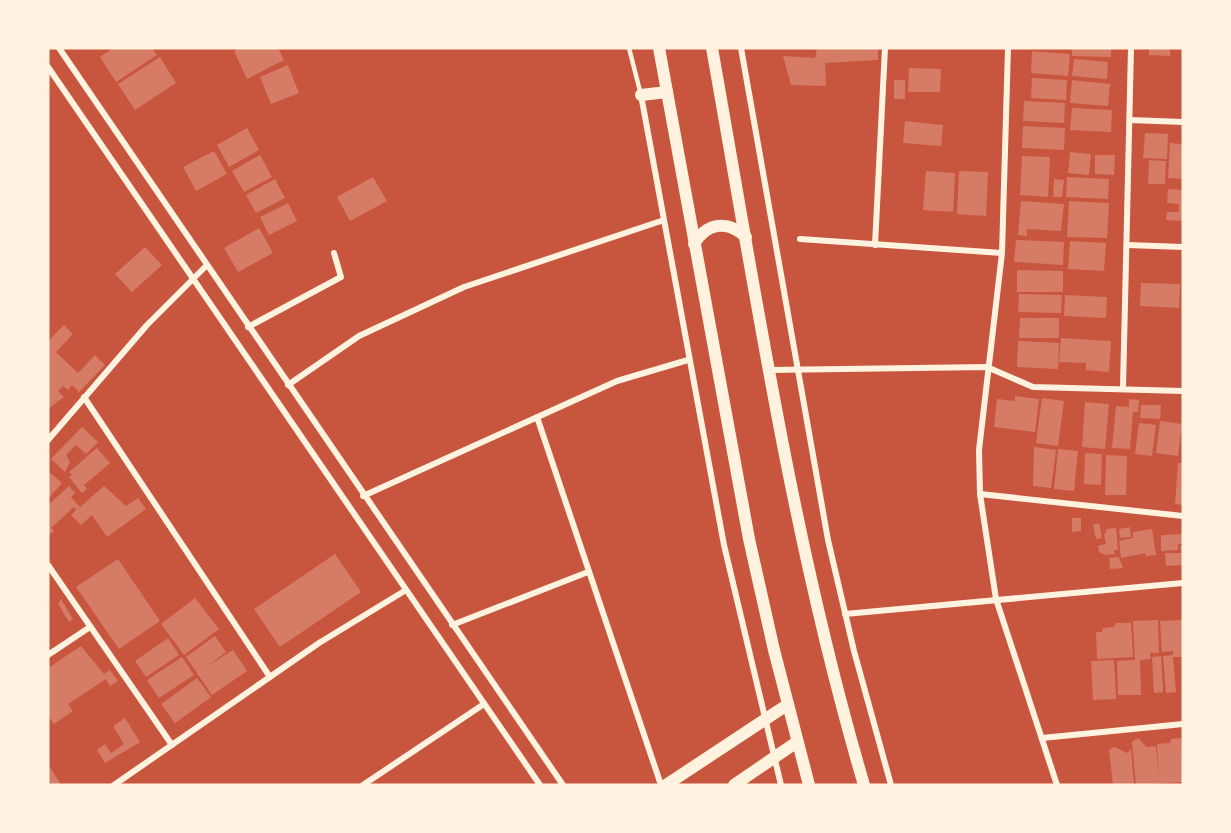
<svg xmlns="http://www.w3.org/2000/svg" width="1231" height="833" font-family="Signika,sans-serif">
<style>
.building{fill:#d67c66}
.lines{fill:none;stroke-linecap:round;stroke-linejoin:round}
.service{stroke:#fff3e0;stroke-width:4.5}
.minor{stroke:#fff3e0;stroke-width:6}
.secondary{stroke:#fff3e0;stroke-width:12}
</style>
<rect width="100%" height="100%" fill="#c8553d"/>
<g class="building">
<polygon points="113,48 152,48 157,55 116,82 100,57"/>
<polygon points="240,48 278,48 284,60 247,79 234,51"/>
<polygon points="825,48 878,48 878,60 825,63 826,86 791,85 783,56 815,58 817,49"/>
<polygon points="1072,48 1111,48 1111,57 1072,56"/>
<polygon points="1149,48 1170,48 1170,56 1149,55"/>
<polygon points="1032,51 1070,54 1068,76 1031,73"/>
<polygon points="160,57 176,83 135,110 118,84"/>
<polygon points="1074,59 1108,62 1107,79 1072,76"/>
<polygon points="288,65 299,93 271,104 260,77"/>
<polygon points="909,68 941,69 940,92 908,92"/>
<polygon points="1032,78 1067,80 1066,100 1031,98"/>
<rect x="894" y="80" width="11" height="19"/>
<polygon points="1072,80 1110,84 1108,106 1070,103"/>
<polygon points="1024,101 1065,103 1064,123 1023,121"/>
<polygon points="1072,108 1112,110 1111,132 1070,130"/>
<polygon points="905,121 943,125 941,146 903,143"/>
<polygon points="1023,126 1065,128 1064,150 1022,148"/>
<polygon points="247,128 259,150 229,167 217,145"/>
<polygon points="1145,133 1168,134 1167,159 1143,158"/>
<polygon points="1170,143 1183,144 1183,179 1168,178"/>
<polygon points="214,151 227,174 196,191 183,167"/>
<polygon points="1070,152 1091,154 1089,175 1068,173"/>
<polygon points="260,155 272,177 244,192 232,171"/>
<polygon points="1095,155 1115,155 1114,175 1095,174"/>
<polygon points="1022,156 1050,157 1048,197 1020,195"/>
<polygon points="1149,160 1166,161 1165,184 1148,184"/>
<polygon points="926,171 955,173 953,212 923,210"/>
<polygon points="959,171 988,172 986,216 957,214"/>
<polygon points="373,177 387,201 350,221 337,197"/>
<polygon points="1067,177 1109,179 1108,199 1066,197"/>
<polygon points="275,179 285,198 256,213 246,195"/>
<polygon points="1054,179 1064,180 1062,197 1053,197"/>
<polygon points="1168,189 1183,190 1183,221 1166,220 1167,212 1179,212 1179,204 1167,203"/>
<polygon points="1021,201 1064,204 1061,231 1027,229 1027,236 1018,235"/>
<polygon points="1069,201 1109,203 1107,238 1067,237"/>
<polygon points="288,203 297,221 269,235 260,217"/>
<polygon points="259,228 273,253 238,272 224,248"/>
<polygon points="1016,240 1064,242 1063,265 1014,262"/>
<polygon points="1070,241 1106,243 1104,271 1068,269"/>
<polygon points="145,247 162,265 132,292 115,274"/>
<polygon points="1017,270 1063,271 1063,292 1017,292"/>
<polygon points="1141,283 1180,284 1179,308 1140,306"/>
<polygon points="1019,294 1062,295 1061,313 1018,312"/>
<polygon points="1065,295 1107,297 1106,318 1064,316"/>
<polygon points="1020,318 1059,318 1059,338 1019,338"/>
<polygon points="64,325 73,334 56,352 78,373 95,355 105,365 79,392 72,385 68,390 63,386 58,391 64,397 48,409 48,341"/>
<polygon points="1061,338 1111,341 1109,372 1086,370 1086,363 1059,362"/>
<polygon points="1018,341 1059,343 1058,369 1017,367"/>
<polygon points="1015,396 1039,399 1035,432 994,427 997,399 1015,401"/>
<polygon points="1042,398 1064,401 1058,446 1036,443"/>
<polygon points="1129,399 1139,400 1138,412 1133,412 1130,449 1112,448 1116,406 1129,407"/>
<polygon points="1085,402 1109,404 1105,449 1082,447"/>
<polygon points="1141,405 1161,405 1160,419 1140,418"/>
<polygon points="1160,421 1182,424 1178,456 1156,453"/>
<polygon points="1139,423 1156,425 1152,456 1135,454"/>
<polygon points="82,427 98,442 86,454 76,445 66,455 70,462 65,472 51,459"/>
<polygon points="1034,447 1056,450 1051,488 1033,486"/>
<polygon points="97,448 110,463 84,485 87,489 82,493 69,477 72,475 69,472"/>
<polygon points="1058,449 1078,451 1074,491 1054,489"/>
<polygon points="1085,453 1102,454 1101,485 1084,484"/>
<polygon points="1106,455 1127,456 1126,495 1105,495"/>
<polygon points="1178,463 1183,463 1183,505 1175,504"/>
<polygon points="48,471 62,483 48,499"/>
<polygon points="69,486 75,493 71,497 80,507 104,486 126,506 138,498 146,509 107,537 92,515 81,525 71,515 76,510 74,507 51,528 54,531 48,536 48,505"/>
<polygon points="1072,518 1081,518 1081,531 1072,532"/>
<polygon points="1099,523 1102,538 1096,539 1093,525"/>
<polygon points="1130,527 1131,537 1120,538 1119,529"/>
<polygon points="1116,528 1118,550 1114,550 1115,554 1105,555 1099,552 1098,546 1106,544 1104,535 1107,529"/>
<polygon points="1152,529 1156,555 1146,556 1145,553 1121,558 1119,541 1133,538 1133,532"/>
<polygon points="1183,534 1183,543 1178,544 1178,550 1161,551 1161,535"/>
<polygon points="1180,546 1183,546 1183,565 1166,566 1165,553 1181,553"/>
<polygon points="335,554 361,592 280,647 254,609"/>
<polygon points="1119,557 1123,568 1110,569 1109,558"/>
<polygon points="118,559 160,621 119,649 76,587"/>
<polygon points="195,598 219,629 184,655 161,624"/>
<polygon points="61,599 73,619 69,622 58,604"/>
<polygon points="1158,620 1159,653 1150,653 1151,659 1140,660 1141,695 1118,695 1117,661 1135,660 1133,621"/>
<polygon points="1183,620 1183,657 1173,657 1176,692 1166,693 1163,656 1173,655 1173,651 1162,652 1160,621"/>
<polygon points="1116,623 1131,623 1133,657 1097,659 1096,632 1102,632 1103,628 1114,627"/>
<polygon points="215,636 226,652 208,666 233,650 247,671 212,695 186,657"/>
<polygon points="168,638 179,655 146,677 135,661"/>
<polygon points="81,646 104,674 110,670 118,681 110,686 106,679 68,704 73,711 54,724 48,716 48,668"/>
<polygon points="1161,656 1163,692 1154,693 1152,657"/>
<polygon points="182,657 194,675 159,698 147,680"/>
<polygon points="1114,660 1116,699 1093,700 1091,661"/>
<polygon points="197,678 211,697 175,723 161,704"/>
<polygon points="125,718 140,742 105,763 97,750 105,744 111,753 124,744 113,726"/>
<polygon points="1138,738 1147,747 1156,746 1159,779 1157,744 1170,743 1171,739 1181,738 1183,782 1136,785 1132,742"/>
<polygon points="1114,747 1127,753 1131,749 1134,785 1113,785 1109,750"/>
<polygon points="48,764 60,783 58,785 48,785"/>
</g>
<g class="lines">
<polyline class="service" points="629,48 641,95"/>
<g class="minor">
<polyline points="59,48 563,785"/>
<polyline points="741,48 828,540 854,651 891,785"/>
<polyline points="1008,48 1002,253 979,450 980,494 996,599 1057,785"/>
<polyline points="48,67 540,785"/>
<polyline points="641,95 724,545 781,785"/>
<polyline points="1130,120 1183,122"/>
<polyline points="800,239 1002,253"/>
<polyline points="875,245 885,48"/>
<polyline points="1128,245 1183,247"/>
<polyline points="248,327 341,277 334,253"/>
<polyline points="770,370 987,367 1033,387 1183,391"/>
<polyline points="288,385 359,336 464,287 664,220"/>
<polyline points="1123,388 1131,48"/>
<polyline points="84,397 270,677"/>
<polyline points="537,417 661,785"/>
<polyline points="48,440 147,325 206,266"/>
<polyline points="980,494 1183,516"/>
<polyline points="363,496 617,381 688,360"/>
<polyline points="48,565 172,745"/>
<polyline points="845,614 1183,583"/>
<polyline points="452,625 588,572"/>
<polyline points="48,655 90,627"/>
<polyline points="1042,738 1183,724"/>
<polyline points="114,785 319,643 406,590"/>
<polyline points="363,785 484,704"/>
</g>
<g class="secondary">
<polyline points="659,48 749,539 774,650 809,785"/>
<path d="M712 48C756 295 793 544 864 785"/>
<polyline points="641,95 667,92"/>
<path d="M694 244C707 222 728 220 746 237"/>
<polyline points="666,785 787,705"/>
<polyline points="734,785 797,742"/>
</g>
</g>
<rect width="1231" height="833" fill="none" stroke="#fff3e0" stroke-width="99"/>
</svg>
